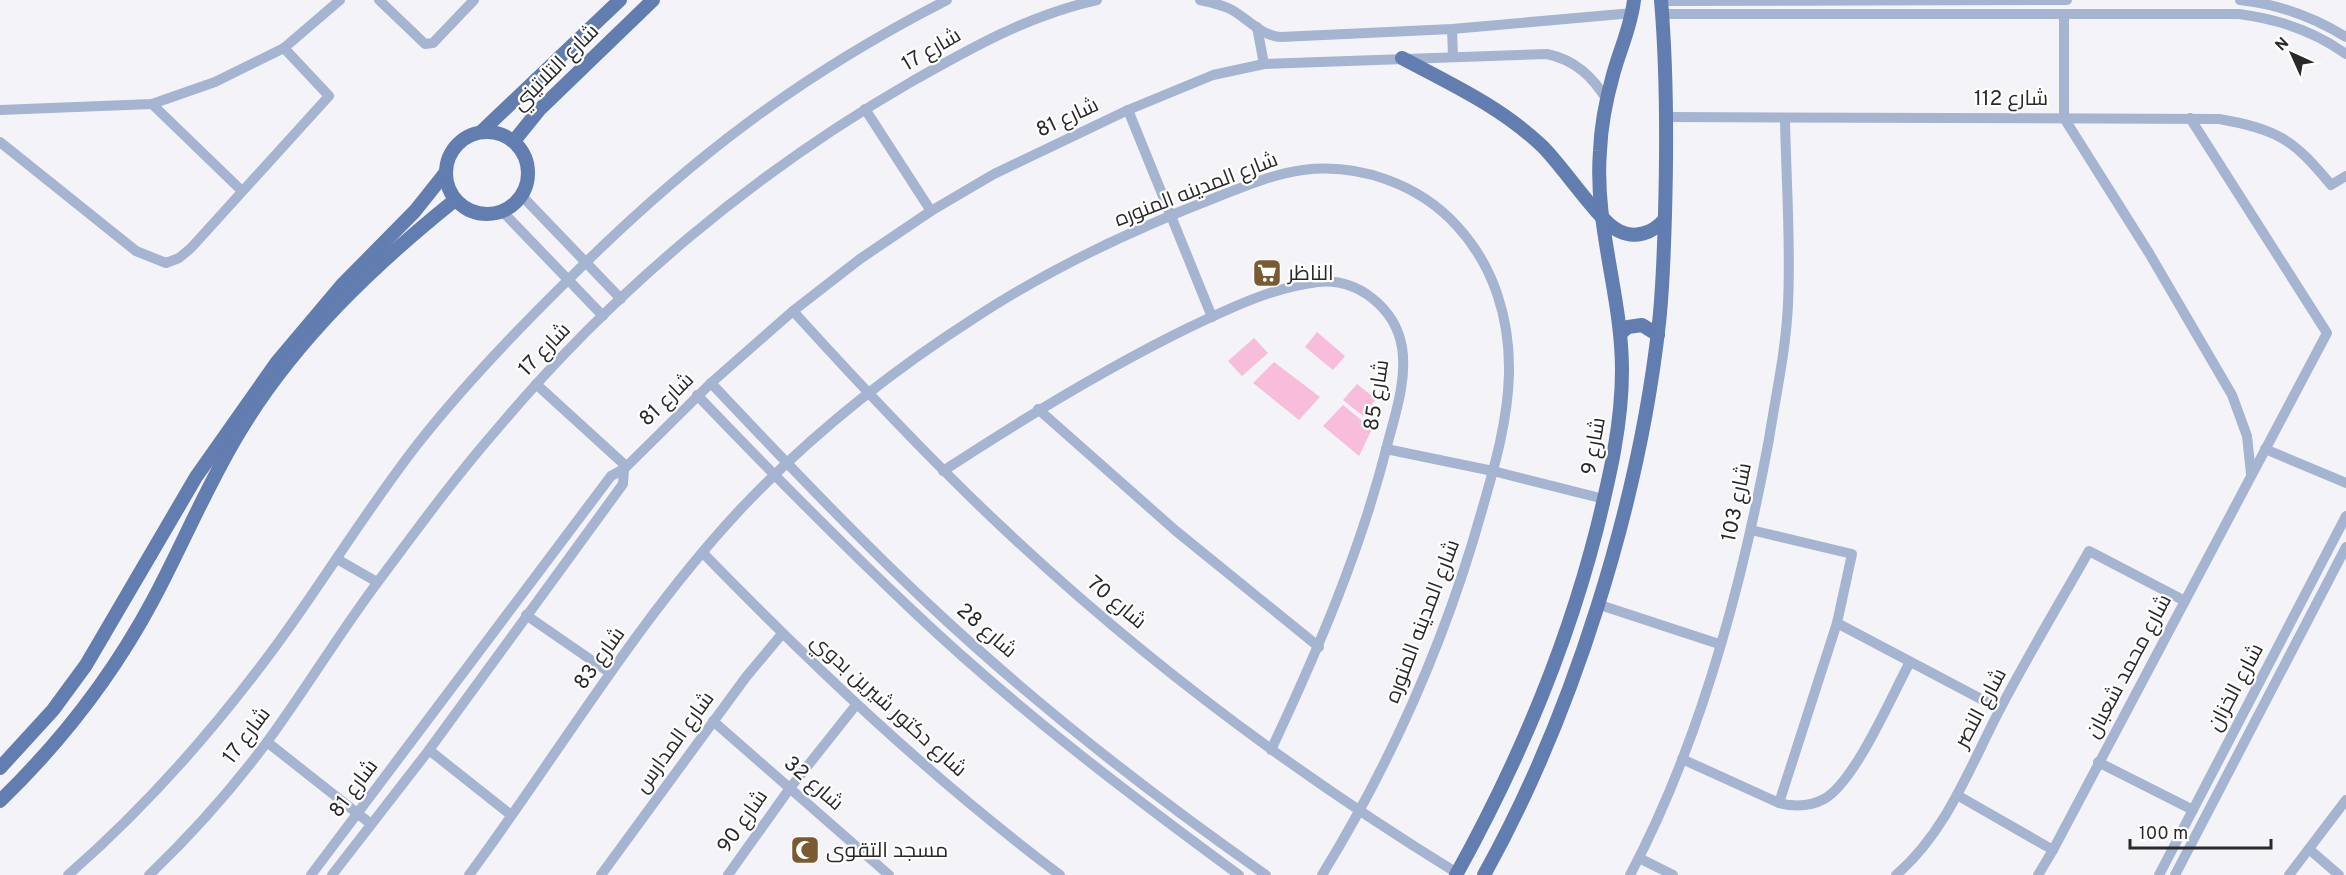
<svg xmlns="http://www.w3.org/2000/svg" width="2346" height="875" font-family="Overpass,Cairo,sans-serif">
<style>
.green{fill:#f7bdda}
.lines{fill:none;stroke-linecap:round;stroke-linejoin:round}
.minor{stroke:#a4b4d1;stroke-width:10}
.major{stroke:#627db0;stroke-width:14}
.labels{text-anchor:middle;stroke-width:4.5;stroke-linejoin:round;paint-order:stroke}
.street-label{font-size:21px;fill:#29292a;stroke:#fff}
.poi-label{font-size:21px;fill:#29292a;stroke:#fff;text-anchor:start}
</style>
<rect width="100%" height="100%" fill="#f4f4f8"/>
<g class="green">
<polygon points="1317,332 1345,356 1333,370 1305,347"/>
<polygon points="1254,338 1268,353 1242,376 1228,361"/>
<polygon points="1274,362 1320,397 1299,420 1253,383"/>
<polygon points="1357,384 1376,399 1363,416 1343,400"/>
<polygon points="1343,405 1372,429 1359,456 1323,426"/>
</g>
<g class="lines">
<g class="minor">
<polyline points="379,0 425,44 433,43 474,0"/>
<path d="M1200 0C1209 2 1219 4 1228 8 1246 16 1260 36 1281 37L1452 29 1633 13"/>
<path d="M2240 0C2278 4 2313 17 2346 37"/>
<polyline points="1661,1 2067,0"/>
<path d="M1662 14H2239C2278 19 2314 31 2346 54"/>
<polyline points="2064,14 2064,118 2149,253 2232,395 2247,436 2251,474"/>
<polyline points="1257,27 1264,64"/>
<polyline points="1452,29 1453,56"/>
<polyline points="152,104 242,191"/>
<polyline points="865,109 931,211"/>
<polyline points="0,110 152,104 215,82 284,48 340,0"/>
<polyline points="1128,110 1212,317"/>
<path d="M1667 117 2219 119C2278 129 2294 140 2331 185L2346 176"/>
<polyline points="0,142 136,251 166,263 179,258 191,248 329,96 284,48"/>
<polyline points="522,196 621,299"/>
<polyline points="502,211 603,316"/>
<path d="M793 311C861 386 930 460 1004 529 1142 659 1296 774 1457 873"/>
<path d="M711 383C780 456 850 530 923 599 1030 700 1146 791 1266 875"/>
<polyline points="536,384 626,466"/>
<path d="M697 395C767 468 838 540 912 610 1013 706 1126 792 1239 875"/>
<polyline points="1038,409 1176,531 1319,647"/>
<polyline points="1386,449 1493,471 1604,499"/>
<polyline points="2265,449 2346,483"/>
<path d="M943 471C1024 418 1104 369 1190 327 1230 308 1274 287 1318 282 1358 278 1395 308 1402 347 1407 379 1396 412 1388 442 1361 550 1318 650 1271 750"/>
<polyline points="1751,530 1852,554 1837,623 1779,803"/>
<path d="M703 553C815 668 931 778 1060 875"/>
<polyline points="337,559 377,582"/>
<polyline points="1597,604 1719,644"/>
<polyline points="526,615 610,673"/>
<polyline points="1837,623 2000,709"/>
<polyline points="713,721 889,875"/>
<polyline points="267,742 371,824"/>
<polyline points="429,750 511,815"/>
<path d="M1682 759 1779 803C1795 807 1809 807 1824 799 1855 782 1892 695 1910 662"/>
<polyline points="2098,762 2193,810"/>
<polyline points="1957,795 2053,850"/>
<polyline points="2309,849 2339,875"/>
<polyline points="1639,858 1673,875"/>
<path d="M68 875C146 807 214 730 275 647 325 579 368 507 420 441 466 383 516 331 569 279 687 161 798 76 947 0"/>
<path d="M149 875C192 834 232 789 267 742 306 689 340 632 380 579 418 528 456 476 498 428 614 290 755 172 911 82 971 48 1029 15 1097 0"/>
<path d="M311 875 611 476 624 469 711 383 793 311 860 259 931 211 994 174 1128 110 1213 75 1264 64 1547 54C1575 60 1592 76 1607 100"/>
<polyline points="332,875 429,750 623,484 624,469"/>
<path d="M469 875C557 756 636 622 737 513 807 438 890 372 976 317 1051 268 1134 229 1217 197 1245 186 1273 174 1303 170 1359 163 1419 184 1457 226 1494 266 1510 319 1509 373 1508 420 1495 465 1482 510 1446 639 1392 761 1322 875"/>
<polyline points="601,875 746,677 782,634"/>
<polyline points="728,875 790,788 856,705"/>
<path d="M1630 875C1700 743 1742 586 1769 439 1776 394 1786 350 1788 304 1791 243 1786 179 1785 118"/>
<path d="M1896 875C1946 832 1969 769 1999 711 2027 657 2059 604 2089 551L2185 601"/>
<polyline points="2038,875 2053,850 2327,333 2190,118"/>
<polyline points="2159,875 2346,516"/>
<polyline points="2175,875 2346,547"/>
<polyline points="2289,875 2346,800"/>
</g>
<g class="major">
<path d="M1402 58C1451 84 1501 107 1542 146 1562 165 1599 222 1619 231 1635 239 1653 233 1664 220"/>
<polyline points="482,131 620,0"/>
<circle cx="487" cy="173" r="41"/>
<polyline points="514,141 539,110 653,0"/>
<polyline points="1621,333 1628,327 1642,325 1658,335"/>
<polyline points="0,768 53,710 86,665 196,477 277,362 342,285 415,211 446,172"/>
<path d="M0 801C61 742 113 675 153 600 183 544 207 485 240 431 295 340 374 265 455 200"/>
<path d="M1456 875C1517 765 1566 650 1597 528 1610 475 1622 424 1622 370 1622 296 1594 225 1600 151 1601 125 1606 100 1613 75 1620 49 1631 27 1634 0"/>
<path d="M1484 875C1573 715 1639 504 1659 323 1663 287 1664 250 1665 214 1667 142 1667 71 1661 0"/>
</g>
</g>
<defs>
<g id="supermarket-square" transform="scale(1.5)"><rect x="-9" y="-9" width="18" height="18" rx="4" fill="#7a5a30" stroke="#fff"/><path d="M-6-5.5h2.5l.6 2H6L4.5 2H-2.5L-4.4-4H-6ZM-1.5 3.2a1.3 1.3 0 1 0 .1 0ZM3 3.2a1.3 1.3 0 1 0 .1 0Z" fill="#fff"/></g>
<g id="mosque-square" transform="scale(1.5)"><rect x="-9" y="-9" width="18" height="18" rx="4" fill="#7a5a30" stroke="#fff"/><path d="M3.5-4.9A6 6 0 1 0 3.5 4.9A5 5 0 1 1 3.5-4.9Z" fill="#fff"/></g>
</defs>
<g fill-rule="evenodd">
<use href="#supermarket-square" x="1267" y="273"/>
<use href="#mosque-square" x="805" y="850"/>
</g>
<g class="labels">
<g class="street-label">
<text transform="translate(931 49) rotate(-30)" y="7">شارع 17</text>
<text transform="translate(555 67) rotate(-45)" y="7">شارع التلاتيني</text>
<text x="2011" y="105">شارع 112</text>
<text transform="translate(1067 117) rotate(-25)" y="7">شارع 81</text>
<text transform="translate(1196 189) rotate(-21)" y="7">شارع المدينه المنوره</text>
<text transform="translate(544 349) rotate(-46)" y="7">شارع 17</text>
<text transform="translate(1376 395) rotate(-81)" y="7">شارع 85</text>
<text transform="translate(666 399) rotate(-44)" y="7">شارع 81</text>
<text transform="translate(1593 446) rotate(-80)" y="7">شارع 9</text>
<text transform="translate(1736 502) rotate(-78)" y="7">شارع 103</text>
<text transform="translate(1117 602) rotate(40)" y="7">شارع 70</text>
<text transform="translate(1422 621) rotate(-69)" y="7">شارع المدينه المنوره</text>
<text transform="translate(987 630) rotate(41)" y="7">شارع 28</text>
<text transform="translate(599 658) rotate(-54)" y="7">شارع 83</text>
<text transform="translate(2128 666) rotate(-62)" y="7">شارع محمد شعبان</text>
<text transform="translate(2235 687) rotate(-62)" y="7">شارع الخزان</text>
<text transform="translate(889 705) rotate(42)" y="7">شارع دكتور شيرين بدوي</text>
<text transform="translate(1980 708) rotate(-62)" y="7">شارع النصر</text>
<text transform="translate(246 735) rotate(-53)" y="7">شارع 17</text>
<text transform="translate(674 742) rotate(-54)" y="7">شارع المدارس</text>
<text transform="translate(814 783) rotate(41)" y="7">شارع 32</text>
<text transform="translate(353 788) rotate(-53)" y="7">شارع 81</text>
<text transform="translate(742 821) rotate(-55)" y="7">شارع 90</text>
</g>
<g class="poi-label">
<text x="1288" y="280">الناظر</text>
<text x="826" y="857">مسجد التقوى</text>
</g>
</g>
<g transform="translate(2292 54) rotate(315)" stroke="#ffffff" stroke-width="4.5" paint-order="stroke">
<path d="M0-4.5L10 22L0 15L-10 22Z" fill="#29292a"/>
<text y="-9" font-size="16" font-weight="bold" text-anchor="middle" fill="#29292a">N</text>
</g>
<path d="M2130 839v9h141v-9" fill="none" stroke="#29292a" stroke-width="3"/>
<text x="2139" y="839" font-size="18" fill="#29292a" stroke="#ffffff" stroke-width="4.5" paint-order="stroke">100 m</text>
</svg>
